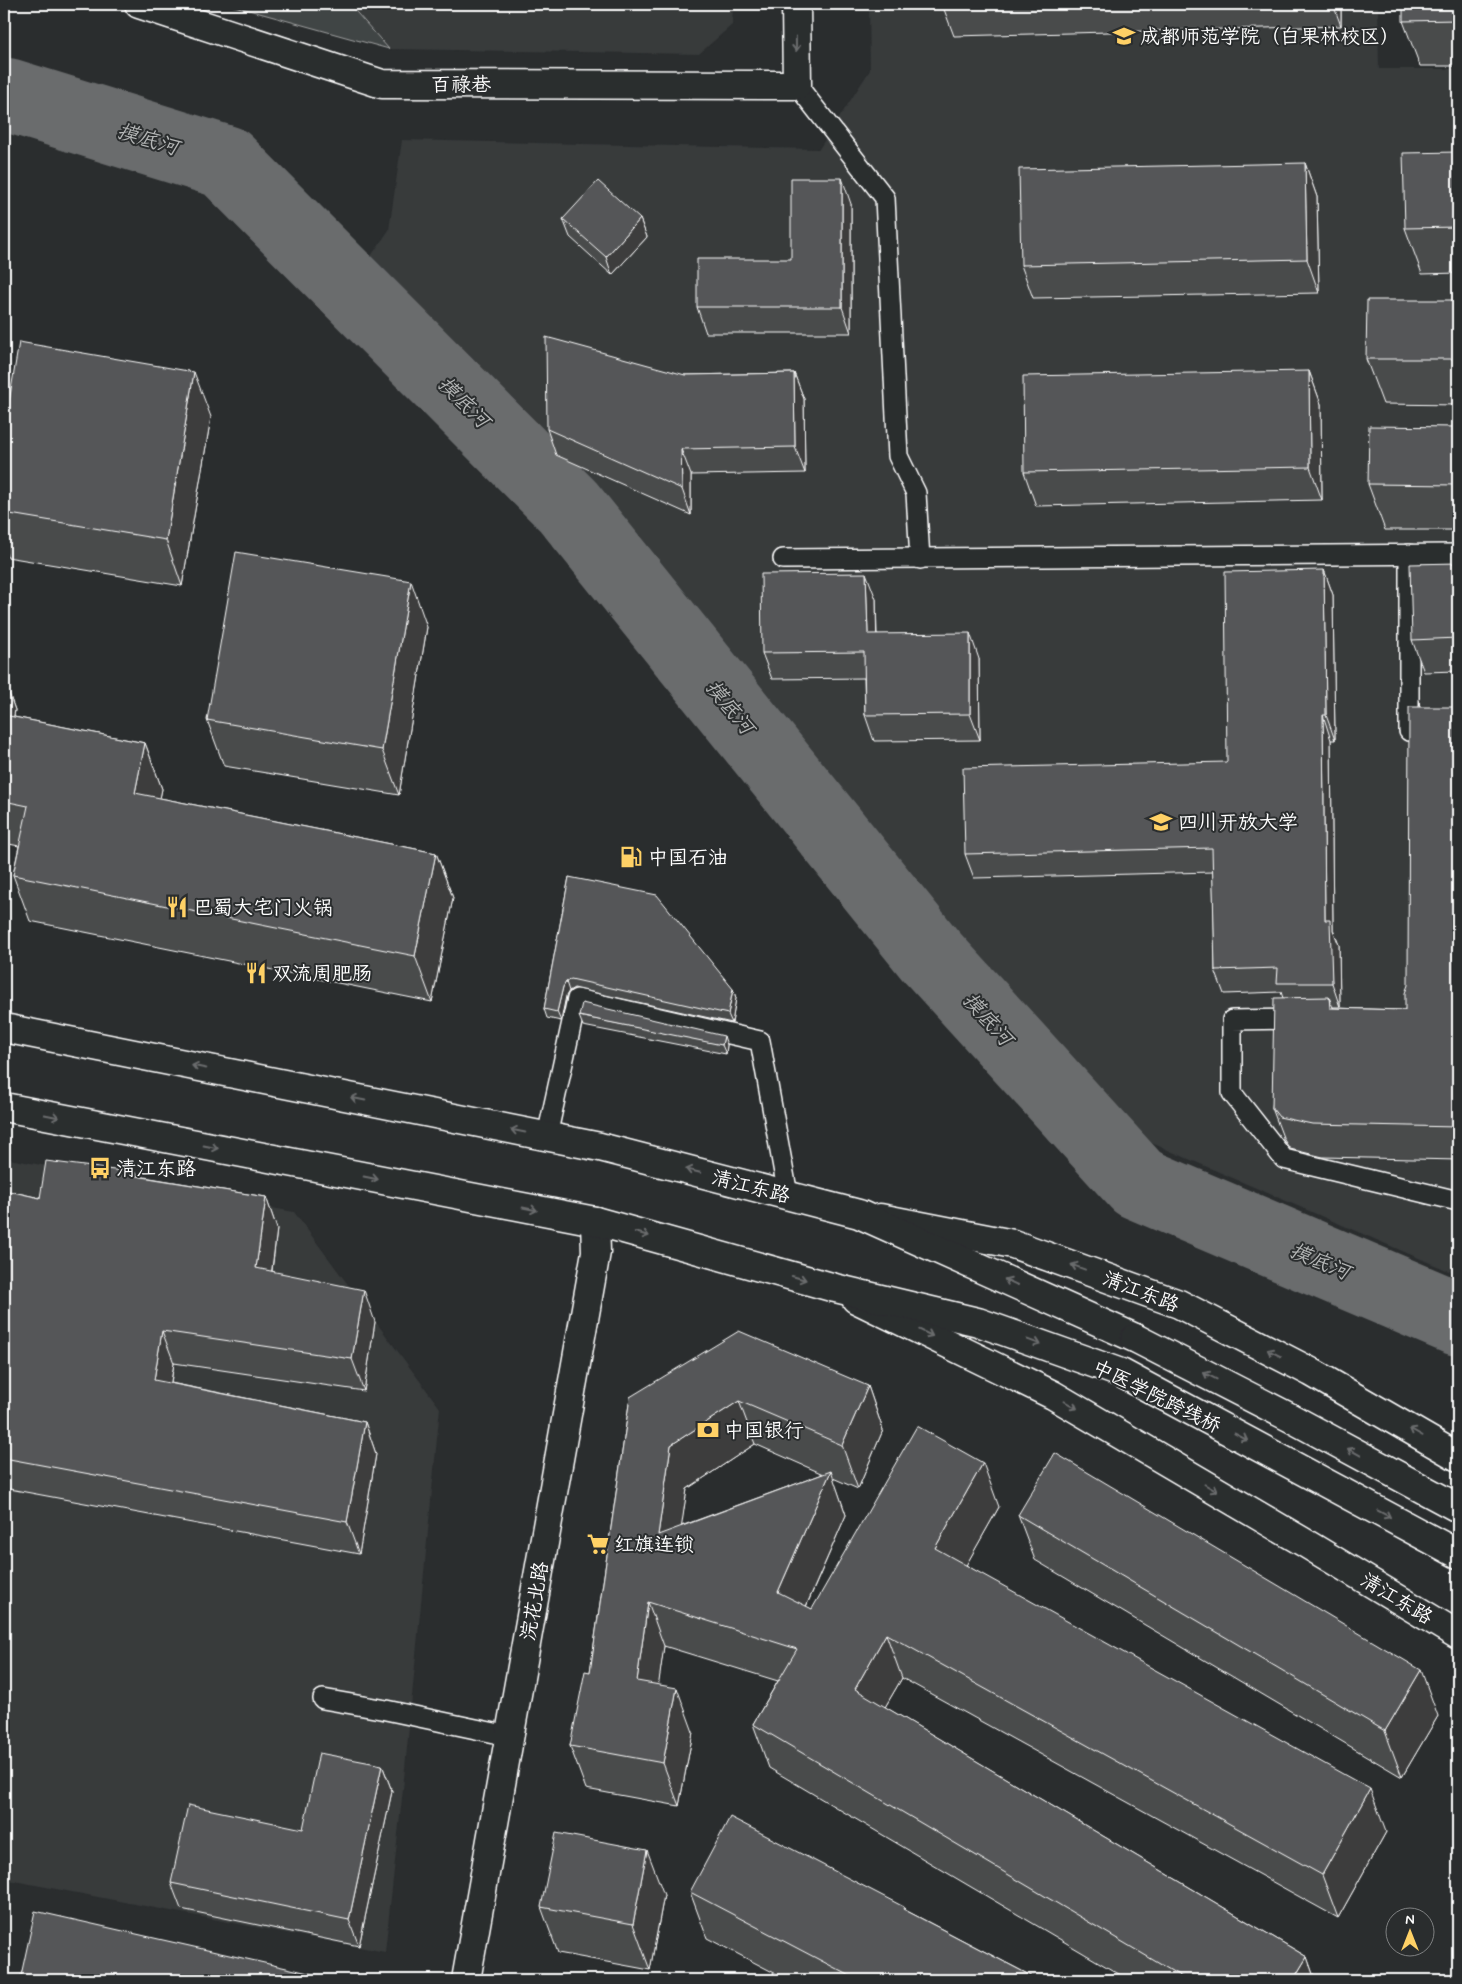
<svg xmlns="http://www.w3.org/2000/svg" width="1462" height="1984" font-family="Mynerve,'LXGW WenKai TC',sans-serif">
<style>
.built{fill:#373a3b}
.green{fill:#414445;stroke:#a0a2a2}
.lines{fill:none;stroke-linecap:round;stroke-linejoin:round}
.river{stroke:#6a6c6d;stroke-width:74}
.service-casing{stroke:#fff;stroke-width:22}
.minor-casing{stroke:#fff;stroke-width:31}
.tertiary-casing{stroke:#fff;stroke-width:31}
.secondary-casing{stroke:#fff;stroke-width:31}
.primary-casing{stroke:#fff;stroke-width:31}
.service{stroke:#2a2d2e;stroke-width:19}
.minor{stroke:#2a2d2e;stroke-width:28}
.tertiary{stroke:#2a2d2e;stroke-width:28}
.secondary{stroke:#2a2d2e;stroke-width:28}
.primary{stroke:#2a2d2e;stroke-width:28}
.primary-bridge-casing{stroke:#fff;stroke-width:31;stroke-linecap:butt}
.primary-bridge{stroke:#2a2d2e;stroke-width:28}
.wall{fill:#494b4c;stroke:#fff;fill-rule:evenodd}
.shaded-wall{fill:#3c3d3e;stroke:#fff}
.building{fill:#555758;stroke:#fff}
.oneway{stroke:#6a6c6d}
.labels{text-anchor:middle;stroke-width:4;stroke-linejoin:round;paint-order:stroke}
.poi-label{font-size:20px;fill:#fff;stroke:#2a2d2e;text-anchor:start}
.street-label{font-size:20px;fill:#fff;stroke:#2a2d2e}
.water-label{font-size:21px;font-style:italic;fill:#b4b6b6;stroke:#2a2d2e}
</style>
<rect width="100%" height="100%" fill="#2a2d2e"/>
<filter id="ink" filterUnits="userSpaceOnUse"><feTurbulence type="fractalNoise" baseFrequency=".02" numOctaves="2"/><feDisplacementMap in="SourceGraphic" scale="10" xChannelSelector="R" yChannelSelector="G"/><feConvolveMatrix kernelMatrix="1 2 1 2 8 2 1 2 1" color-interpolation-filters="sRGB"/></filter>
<g filter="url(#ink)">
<g class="built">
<polygon points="349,4 733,4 732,25 699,54 389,49"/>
<polygon points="869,4 1378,4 1379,69 1458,69 1458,1275 1133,1135 597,509 364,266 389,230 402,140 819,149 870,70"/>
<polygon points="4,1158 294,1212 440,1408 403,1789 385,1952 4,1879"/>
</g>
<polygon class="green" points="227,4 349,4 389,49"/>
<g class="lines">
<polyline class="river" points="4,96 8,95 225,162 568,506 931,956 1138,1183 1458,1319"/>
<g class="service-casing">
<g id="service">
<polyline points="797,85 885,198 898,456 916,493 920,559"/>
<polyline points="1409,554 1409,731"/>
<polyline points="783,559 1458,554"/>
<polyline points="1299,1019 1232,1020 1232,1093 1284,1159 1458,1201"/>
<polyline points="547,1136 577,999 760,1041 788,1195"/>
<polyline points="323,1699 386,1710 509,1736"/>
</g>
</g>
<g class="minor-casing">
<polyline id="minor" points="139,4 382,84 797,85 796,4"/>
</g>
<g class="tertiary-casing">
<polyline id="tertiary" points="466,1980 596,1252 595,1221"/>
</g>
<g class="secondary-casing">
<g id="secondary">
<polyline points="880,1218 1013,1244 1179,1304 1311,1372 1458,1457"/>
<polyline points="856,1299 1053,1395 1305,1543 1458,1635"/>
</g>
</g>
<g class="primary-casing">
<g id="primary">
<polyline points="4,1028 600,1147 859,1214 1135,1338"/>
<polyline points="4,1107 595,1221 835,1288 978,1322 1121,1373 1458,1554"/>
</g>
</g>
<use href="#service" class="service"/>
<use href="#minor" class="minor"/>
<use href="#tertiary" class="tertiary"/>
<use href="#secondary" class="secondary"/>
<use href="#primary" class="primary"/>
<g class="primary-bridge-casing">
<polyline id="primary-bridge" points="1135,1338 1291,1418 1458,1508"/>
</g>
<use href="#primary-bridge" class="primary-bridge"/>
</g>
<g class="wall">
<polygon points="942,4 1341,4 1341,26 954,36"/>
<polygon points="1458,4 1458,66 1420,66 1403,21"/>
<polygon points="1458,152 1458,273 1422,274 1405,228"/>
<polygon points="1305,163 1317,197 1319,293 1033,298 1021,265"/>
<polygon points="851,204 851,333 706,333 697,307 791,259"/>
<polygon points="563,219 640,219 647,237 612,275 570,237"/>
<polygon points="1458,300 1458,405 1383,404 1366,359"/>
<polygon points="1309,371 1321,404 1322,500 1036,506 1024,472"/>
<polygon points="794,373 804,399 805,473 691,475 691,515 556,455 547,429 685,375"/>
<polygon points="211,417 182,586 7,557 4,547 4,432"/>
<polygon points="1458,427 1458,530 1385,530 1368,484"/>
<polygon points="1458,563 1458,671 1424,672 1412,640"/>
<polygon points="1324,570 1333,595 1335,740 1331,740 1333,930 1339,945 1340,1007 1333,1007 1333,1008 1405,1010 1458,707 1458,1160 1323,1157 1290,1149 1284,1140 1272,1108 1283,998 1281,992 1224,994 1215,970 1213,872 974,878 965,854 1227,762"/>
<polygon points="876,599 877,634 979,659 980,740 874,741 865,715 864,678 772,679 762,653"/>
<polygon points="427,627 399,795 224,766 207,720"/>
<polygon points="4,680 15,710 14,717 145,743 162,789 160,798 436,853 453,898 432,1002 30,921 13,875 19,846 4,843"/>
<polygon points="569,877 733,989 736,998 732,1023 574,988 569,991 566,996 561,1021 547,1018 544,1009"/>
<polygon points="579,1016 727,1045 726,1054 583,1026"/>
<polygon points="137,1173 138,1176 266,1197 277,1229 272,1271 375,1322 364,1391 174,1363 171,1383 365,1422 376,1454 359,1554 4,1488 4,1190 40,1198"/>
<path d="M868 1386 883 1430 858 1489 833 1478 846 1515 806 1607 812 1609 999 1507 966 1565 1386 1832 1338 1918 902 1678 885 1707 1307 1957 1315 1980H1129L769 1768 753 1724 778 1681 664 1646 658 1685 693 1732 679 1806 586 1789 570 1746 590 1672 630 1397ZM755 1444 823 1474 681 1526 687 1489Z"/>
<polygon points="1018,1515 1438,1716 1402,1777 1035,1560"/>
<polygon points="382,1765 392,1791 359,1946 181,1909 171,1883 303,1829"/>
<polygon points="690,1892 904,1907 905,1910 1039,1980 788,1980 707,1938"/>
<polygon points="664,1895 650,1970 558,1953 541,1907"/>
</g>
<g class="shaded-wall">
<polygon points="1333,4 1341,4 1341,26"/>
<polygon points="1305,163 1317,197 1319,293 1307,259"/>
<polygon points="842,178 851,204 851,333 842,307"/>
<polygon points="640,219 647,237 612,275 606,257"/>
<polygon points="1309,371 1321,404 1322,500 1310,467"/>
<polygon points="194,372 211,417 182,586 166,540"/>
<polygon points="794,373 804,399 805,473 795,447"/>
<polygon points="681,449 691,475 691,515 682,489"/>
<polygon points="1324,570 1333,595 1335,740 1326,715"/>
<polygon points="866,573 876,599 877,660 868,634"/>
<polygon points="411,581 427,627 399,795 382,750"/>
<polygon points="970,633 979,659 980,740 970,714"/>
<polygon points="4,680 15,710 6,757 4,752"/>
<polygon points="1323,715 1331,740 1333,930 1339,945 1340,1007 1332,983 1325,920"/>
<polygon points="145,743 162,789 152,838 135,793"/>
<polygon points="436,853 453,898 432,1002 415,956"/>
<polygon points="566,982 569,991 566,996 561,1021 557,1012 563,987"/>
<polygon points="733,989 736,998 732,1023 728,1014"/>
<polygon points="1329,997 1341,1029 1330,1008"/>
<polygon points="724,1036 727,1045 726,1054 722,1045"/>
<polygon points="266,1197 277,1229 268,1300 256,1268"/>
<polygon points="364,1290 375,1322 364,1391 352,1359"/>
<polygon points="162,1331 174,1363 166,1412 154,1380"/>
<polygon points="868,1386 883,1430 858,1489 842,1445"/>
<polygon points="739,1401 755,1444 687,1489 674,1578 658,1535 671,1445"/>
<polygon points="365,1422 376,1454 359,1554 347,1522"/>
<polygon points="983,1463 999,1507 951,1592 935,1548"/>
<polygon points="831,1471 846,1515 793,1636 778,1592"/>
<polygon points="648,1602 664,1646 653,1724 637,1681"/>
<polygon points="886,1634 902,1678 870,1733 855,1689"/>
<polygon points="1421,1670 1438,1716 1402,1777 1385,1731"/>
<polygon points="677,1688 693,1732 679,1806 663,1763"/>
<polygon points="382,1765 392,1791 359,1946 349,1920"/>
<polygon points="1370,1789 1386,1832 1338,1918 1322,1875"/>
<polygon points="647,1850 664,1895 650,1970 633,1924"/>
<polygon points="1307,1957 1315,1980 1293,1980"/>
</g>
<g class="building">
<polygon points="1403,4 1458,4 1458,20 1403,21"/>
<polygon points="1458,152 1458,227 1405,228 1403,153"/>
<polygon points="1305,163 1307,259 1021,265 1019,169"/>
<polygon points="791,178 842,178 842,307 697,307 697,259 791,259"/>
<polygon points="598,181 640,219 606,257 563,219"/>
<polygon points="1367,300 1458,300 1458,359 1366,359"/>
<polygon points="546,337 685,375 794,373 795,447 681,449 682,489 547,429"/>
<polygon points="19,342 194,372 166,540 4,513 4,432"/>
<polygon points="1309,371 1310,467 1024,472 1023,376"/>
<polygon points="1369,426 1458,427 1458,485 1368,484"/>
<polygon points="236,552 411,581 382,750 207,720"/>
<polygon points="1458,563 1458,638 1412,640 1410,564"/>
<polygon points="1324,570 1326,715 1323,715 1325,920 1330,920 1332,983 1277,983 1278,968 1215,970 1212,848 965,854 963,768 1227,762 1225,572"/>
<polygon points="866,573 868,634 970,633 970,714 865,715 864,652 762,653 761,574"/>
<polygon points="1409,707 1458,707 1458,1127 1312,1124 1279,1117 1272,1108 1274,998 1329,997 1330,1008 1405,1010 1405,993 1408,985"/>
<polygon points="4,715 145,743 135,793 436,853 415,956 13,875 28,806 4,801"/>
<polygon points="569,877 657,895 733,989 728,1014 571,979 566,982 563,987 557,1012 544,1009"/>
<polygon points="582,1003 724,1036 722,1045 579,1016"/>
<polygon points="46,1161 137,1173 136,1176 266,1197 256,1268 364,1290 352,1359 162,1331 154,1380 365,1422 347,1522 4,1458 4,1190 40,1198"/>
<polygon points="739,1331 868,1386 842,1445 739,1401 671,1445 658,1535 831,1471 778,1592 812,1609 917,1426 983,1463 935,1548 1370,1789 1322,1875 886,1634 855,1689 1307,1957 1293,1980 1187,1980 753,1724 797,1649 648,1602 637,1681 677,1688 663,1763 570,1746 585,1671 590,1672 630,1397"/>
<polygon points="1055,1453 1421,1670 1385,1731 1018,1515"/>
<polygon points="319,1753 382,1765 349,1920 171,1883 188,1805 303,1829"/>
<polygon points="730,1817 904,1907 903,1909 1039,1980 858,1980 690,1892"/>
<polygon points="556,1833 647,1850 633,1924 541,1907"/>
<polygon points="35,1911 335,1979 335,1980 20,1980"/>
</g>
<defs><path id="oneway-shaft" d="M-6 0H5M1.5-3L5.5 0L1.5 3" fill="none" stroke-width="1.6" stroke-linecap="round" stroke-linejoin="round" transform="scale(1.25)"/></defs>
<g class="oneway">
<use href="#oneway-shaft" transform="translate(796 44) rotate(89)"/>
<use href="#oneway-shaft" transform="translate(199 1067) rotate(-169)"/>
<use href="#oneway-shaft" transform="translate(358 1099) rotate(-169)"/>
<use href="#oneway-shaft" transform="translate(52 1116) rotate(11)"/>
<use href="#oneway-shaft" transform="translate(518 1131) rotate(-169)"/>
<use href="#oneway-shaft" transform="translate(211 1147) rotate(11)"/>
<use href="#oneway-shaft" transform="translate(693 1171) rotate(-166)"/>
<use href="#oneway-shaft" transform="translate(371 1178) rotate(11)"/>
<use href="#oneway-shaft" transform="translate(530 1209) rotate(11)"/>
<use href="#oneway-shaft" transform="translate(642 1234) rotate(16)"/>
<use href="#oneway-shaft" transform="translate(1078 1267) rotate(-160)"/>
<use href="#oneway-shaft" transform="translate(799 1278) rotate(16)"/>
<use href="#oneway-shaft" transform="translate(1011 1282) rotate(-156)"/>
<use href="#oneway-shaft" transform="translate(926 1333) rotate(26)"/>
<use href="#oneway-shaft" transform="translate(1034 1342) rotate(20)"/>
<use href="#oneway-shaft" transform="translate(1274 1353) rotate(-153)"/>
<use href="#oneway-shaft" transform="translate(1210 1376) rotate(-153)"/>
<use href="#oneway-shaft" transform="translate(1071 1405) rotate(30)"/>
<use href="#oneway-shaft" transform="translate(1416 1432) rotate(-150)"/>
<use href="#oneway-shaft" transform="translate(1241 1437) rotate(28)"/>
<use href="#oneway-shaft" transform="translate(1354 1452) rotate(-151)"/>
<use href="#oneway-shaft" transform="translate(1211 1488) rotate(30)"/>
<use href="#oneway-shaft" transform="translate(1384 1514) rotate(28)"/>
</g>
</g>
<defs>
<g id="university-bare" transform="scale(1.725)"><path d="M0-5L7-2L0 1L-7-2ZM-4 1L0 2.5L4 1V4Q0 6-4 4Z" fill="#ffd166" stroke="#2a2d2e" stroke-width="2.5" paint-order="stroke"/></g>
<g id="fuel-bare" transform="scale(1.725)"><path d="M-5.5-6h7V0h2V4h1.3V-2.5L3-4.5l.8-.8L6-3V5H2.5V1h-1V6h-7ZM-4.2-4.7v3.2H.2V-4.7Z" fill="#ffd166" stroke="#2a2d2e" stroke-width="2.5" paint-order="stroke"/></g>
<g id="restaurant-bare" transform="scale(1.725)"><path d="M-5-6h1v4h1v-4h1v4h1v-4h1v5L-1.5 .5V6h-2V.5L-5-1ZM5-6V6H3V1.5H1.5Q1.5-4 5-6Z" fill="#ffd166" stroke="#2a2d2e" stroke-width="2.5" paint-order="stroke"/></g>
<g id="bus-bare" transform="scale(1.725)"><path d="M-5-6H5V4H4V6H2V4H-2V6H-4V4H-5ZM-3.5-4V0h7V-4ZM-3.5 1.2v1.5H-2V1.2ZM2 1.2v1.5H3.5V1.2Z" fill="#ffd166" stroke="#2a2d2e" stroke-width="2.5" paint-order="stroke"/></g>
<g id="bank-bare" transform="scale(1.725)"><path d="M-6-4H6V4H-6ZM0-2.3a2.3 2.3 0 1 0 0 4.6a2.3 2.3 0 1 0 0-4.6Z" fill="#ffd166" stroke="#2a2d2e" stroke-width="2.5" paint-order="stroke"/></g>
<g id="supermarket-bare" transform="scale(1.725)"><path d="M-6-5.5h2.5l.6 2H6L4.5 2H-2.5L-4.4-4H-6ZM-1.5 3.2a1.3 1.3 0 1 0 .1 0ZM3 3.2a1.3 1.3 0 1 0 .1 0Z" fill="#ffd166" stroke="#2a2d2e" stroke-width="2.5" paint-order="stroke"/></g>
</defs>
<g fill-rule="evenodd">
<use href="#university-bare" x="1124" y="36"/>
<use href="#university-bare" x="1161" y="822"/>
<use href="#fuel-bare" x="631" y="857"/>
<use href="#restaurant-bare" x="177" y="907"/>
<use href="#restaurant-bare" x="256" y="973"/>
<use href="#bus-bare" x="100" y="1168"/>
<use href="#bank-bare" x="708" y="1430"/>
<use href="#supermarket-bare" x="598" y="1544"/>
</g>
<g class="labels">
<g class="poi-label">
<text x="1140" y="43">成都师范学院（白果林校区）</text>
<text x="1178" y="829">四川开放大学</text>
<text x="648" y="864">中国石油</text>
<text x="193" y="914">巴蜀大宅门火锅</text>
<text x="272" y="980">双流周肥肠</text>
<text x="116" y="1175">清江东路</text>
<text x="724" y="1437">中国银行</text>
<text x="614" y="1551">红旗连锁</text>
</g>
<g class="street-label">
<text x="461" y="91">百禄巷</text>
<text transform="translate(751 1186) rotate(14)" y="7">清江东路</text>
<text transform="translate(1141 1291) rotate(21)" y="7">清江东路</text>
<text transform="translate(1157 1396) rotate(26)" y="7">中医学院跨线桥</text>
<text transform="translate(1397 1598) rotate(31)" y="7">清江东路</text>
<text transform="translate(534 1601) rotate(-80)" y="7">浣花北路</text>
</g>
<g class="water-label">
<text transform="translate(148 139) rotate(17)" y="7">摸底河</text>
<text transform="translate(464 402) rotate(45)" y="7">摸底河</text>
<text transform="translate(730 707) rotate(51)" y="7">摸底河</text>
<text transform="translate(988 1019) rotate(48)" y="7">摸底河</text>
<text transform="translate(1320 1261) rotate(23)" y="7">摸底河</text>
</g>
</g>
<rect width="1462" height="1984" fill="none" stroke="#2a2d2e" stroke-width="20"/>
<rect x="10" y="10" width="1442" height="1964" fill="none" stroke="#fff" stroke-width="2" filter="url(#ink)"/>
<g transform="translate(1410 1932)"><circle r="24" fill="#2a2d2e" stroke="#7f8182"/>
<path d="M0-4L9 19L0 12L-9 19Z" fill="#ffd166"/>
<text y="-8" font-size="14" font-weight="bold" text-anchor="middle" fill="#ffffff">N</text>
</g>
</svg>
